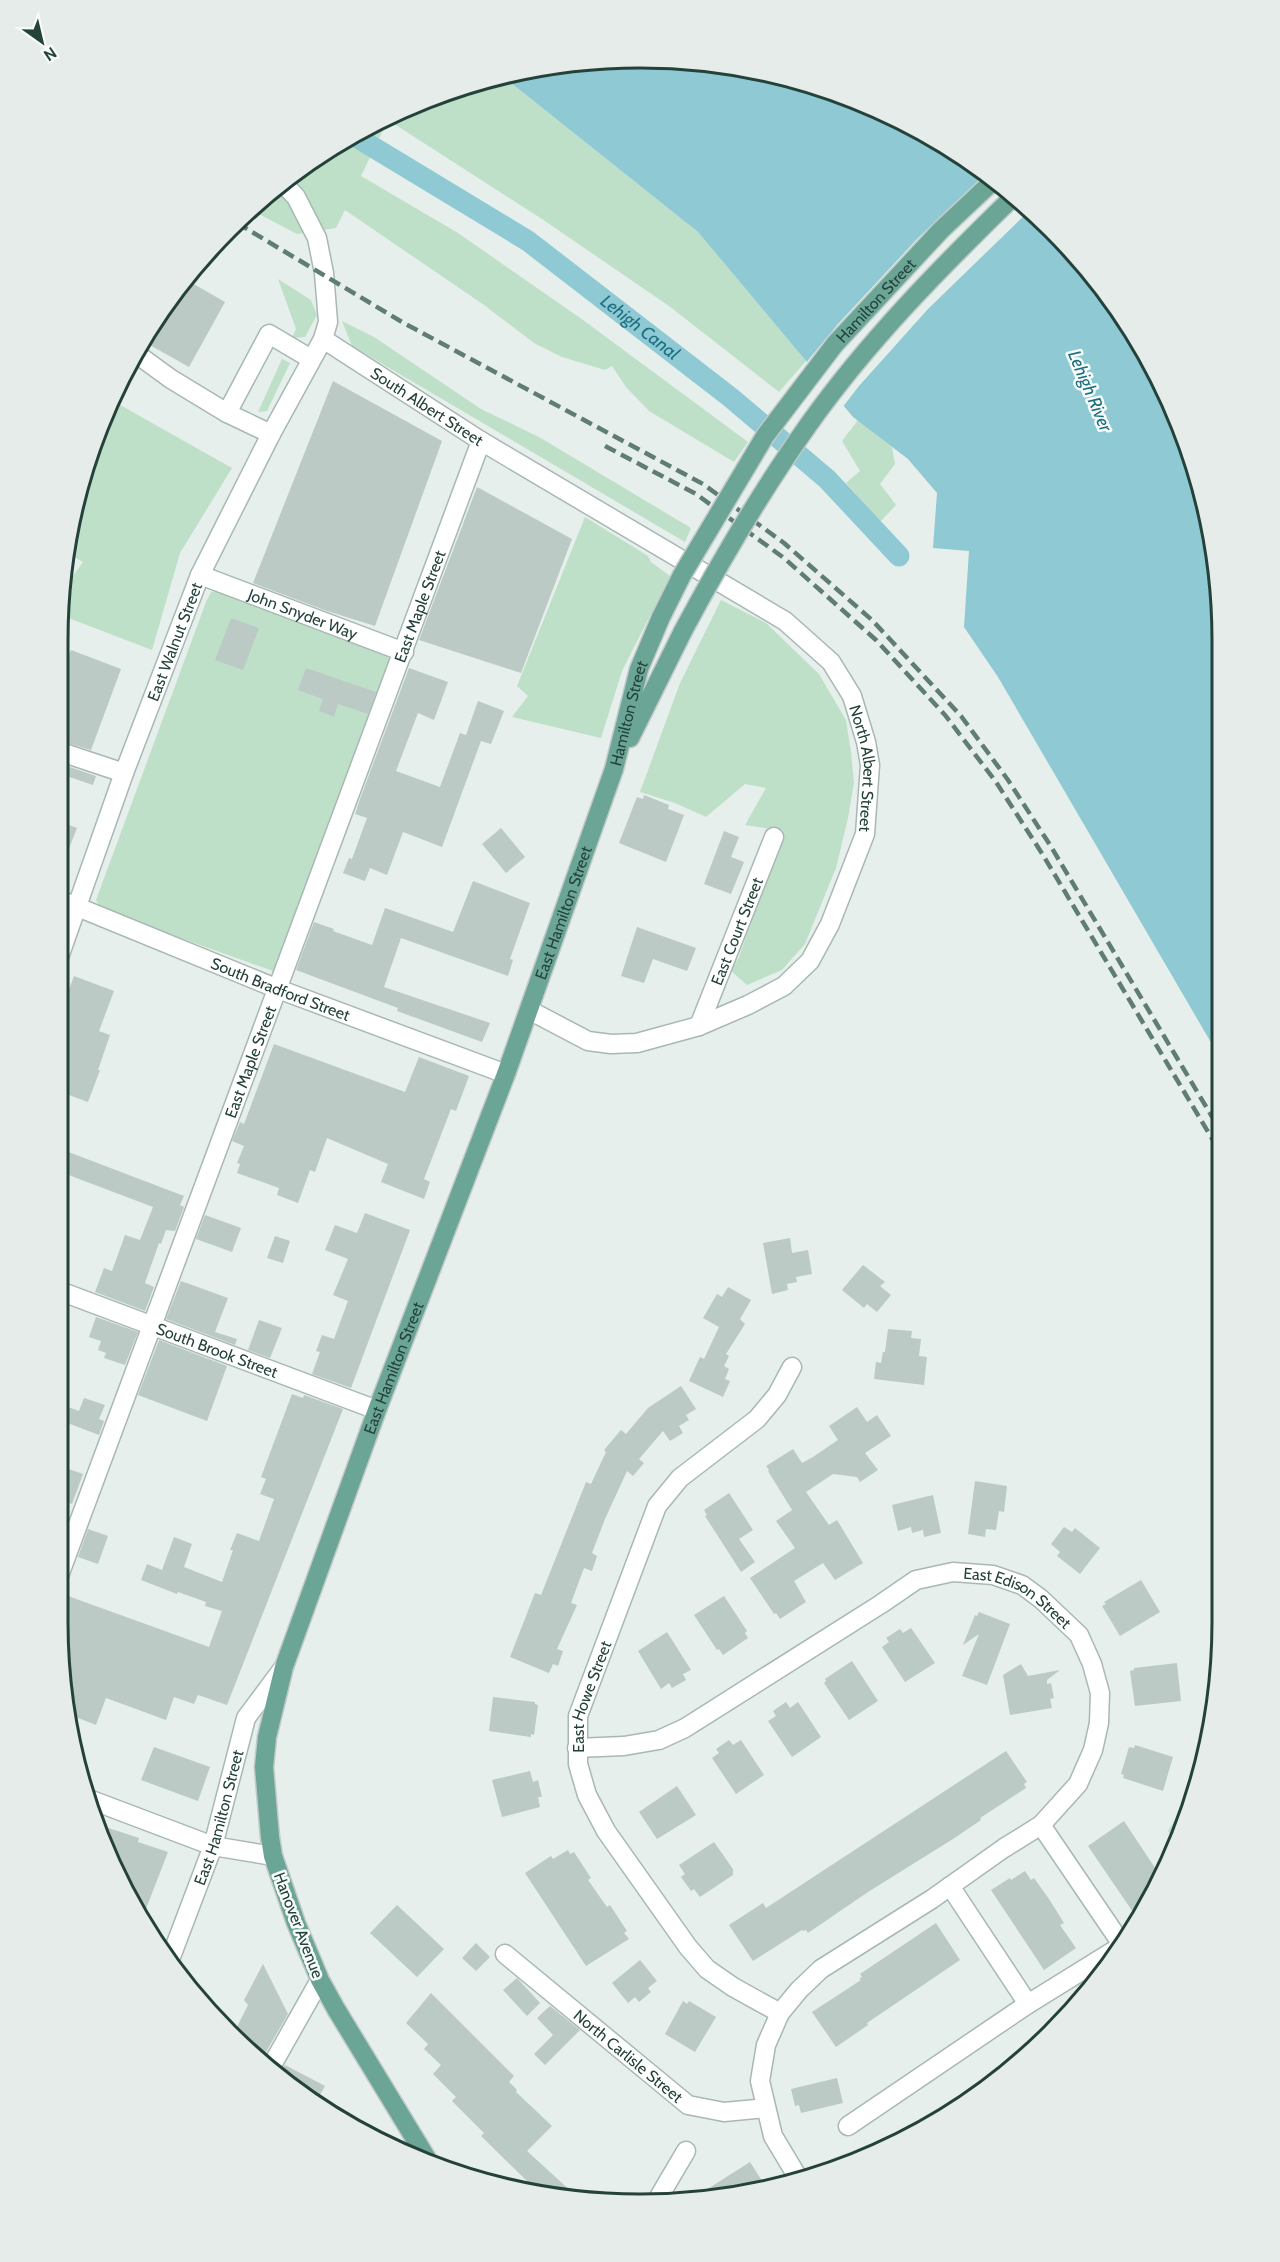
<svg xmlns="http://www.w3.org/2000/svg" width="1280" height="2262" font-family="Cabin,sans-serif">
<style>
.green{fill:#bfe0c8}
.water{fill:#8ec9d4}
.pier{fill:#e6efeb}
.lines{fill:none;stroke-linecap:round;stroke-linejoin:round}
.canal{stroke:#8ec9d4;stroke-width:21}
.building{fill:#bbcac4}
.minor-casing{stroke:#a8b8b2;stroke-width:21}
.major-casing{stroke:#c2cac8;stroke-width:21}
.minor{stroke:#fff;stroke-width:18}
.major{stroke:#6aa596;stroke-width:18}
.rail{stroke:#5f7d75;stroke-width:4.5;stroke-dasharray:12 6;stroke-linecap:butt}
.major-bridge-casing{stroke:#c2cac8;stroke-width:21;stroke-linecap:butt}
.major-bridge{stroke:#6aa596;stroke-width:18}
.labels{text-anchor:middle;stroke-width:5;stroke-linejoin:round;paint-order:stroke}
.street-label{font-size:16px;fill:#24423a;stroke:#f7fbf9}
.water-label{font-size:18px;font-style:italic;fill:#1c6f80;stroke:#f7fbf9}
.rim{fill:none;stroke:#24423a;stroke-width:3}
</style>
<rect width="100%" height="100%" fill="#e6efeb"/>
<g class="green">
<polygon points="501,75 698,232 806,361 779,392 669,306 542,219 388,120 361,176 458,233 583,320 748,442 734,462 649,411 626,387 612,366 605,370 562,357 534,343 484,305 345,210 336,228 297,234 251,210 285,177 382,117 489,77"/>
<polygon points="278,279 311,300 317,315 305,337 292,338 296,329"/>
<polygon points="342,321 374,337 481,409 539,437 691,528 685,542 352,346"/>
<polygon points="282,359 290,363 267,411 258,412"/>
<polygon points="113,401 232,468 180,553 152,650 58,614 59,595 83,562 66,553 77,489"/>
<polygon points="858,420 892,447 895,464 880,484 896,505 880,522 846,483 860,471 842,441"/>
<polygon points="585,517 648,556 651,562 670,576 622,671 601,738 512,717 528,696 517,686"/>
<polygon points="220,590 385,654 393,662 277,970 273,971 102,910 96,900 206,602 211,592"/>
<polygon points="721,600 766,623 819,674 846,720 851,752 854,782 848,818 836,868 805,944 782,970 747,985 731,971 739,957 783,831 745,825 766,788 745,784 706,817 675,803 640,792 680,683"/>
<polygon points="1197,1785 1192,1809 1176,1844 1168,1831"/>
</g>
<polygon class="water" points="602,58 716,62 828,88 932,135 1052,228 1125,316 1192,452 1218,564 1220,1058 998,677 964,627 969,551 933,548 937,493 908,459 853,417 698,232 501,75"/>
<polygon class="pier" points="984,175 1030,210 928,309 859,386 842,408 805,364 838,324 918,238"/>
<g class="lines">
<path class="canal" id="s1" d="M353 135 528 241 730 397 827 479 899 556"/>
</g>
<g class="building">
<polygon points="185,279 225,302 189,367 141,340"/>
<polygon points="333,381 442,441 375,626 327,611 253,583"/>
<polygon points="477,487 572,539 521,673 419,640"/>
<polygon points="231,618 259,628 243,670 215,660"/>
<polygon points="71,650 121,669 91,750 58,740 58,678"/>
<polygon points="306,668 376,692 368,714 338,704 334,717 319,711 323,699 298,690"/>
<polygon points="409,668 448,682 434,720 418,713 396,771 440,787 460,733 466,735 478,701 504,711 491,744 481,741 442,847 403,832 387,875 370,868 365,881 343,873 349,858 352,859 367,818 355,814 360,799"/>
<polygon points="58,763 96,776 93,785 58,773"/>
<polygon points="644,795 669,805 668,809 684,815 666,862 619,843 637,797 643,799"/>
<polygon points="58,821 77,828 59,874 58,874"/>
<polygon points="501,828 525,857 506,873 482,844"/>
<polygon points="724,831 739,837 731,857 744,862 731,894 704,884"/>
<polygon points="473,881 530,903 510,959 513,960 508,976 401,938 384,987 490,1023 482,1042 397,1011 398,1008 296,970 314,922 334,929 333,931 372,945 385,908 453,932"/>
<polygon points="637,927 696,948 687,971 653,959 644,983 621,976"/>
<polygon points="74,976 114,991 99,1031 110,1035 98,1070 100,1070 88,1102 58,1091 58,1048 62,1037 58,1036 68,1008 63,1006"/>
<polygon points="274,1044 405,1092 419,1057 469,1076 456,1111 451,1109 424,1179 430,1182 424,1199 381,1182 388,1164 327,1138 315,1172 310,1170 298,1203 277,1195 279,1188 237,1173 240,1164 237,1163 244,1146 232,1141 240,1122 244,1124"/>
<polygon points="58,1148 184,1196 180,1205 184,1207 175,1231 166,1230 161,1244 159,1243 145,1283 154,1287 145,1311 95,1292 104,1268 112,1271 125,1235 140,1240 153,1207 58,1171"/>
<polygon points="365,1213 410,1230 351,1388 312,1374 320,1352 316,1351 322,1335 334,1339 348,1301 333,1295 348,1259 325,1250 335,1225 357,1233"/>
<polygon points="205,1215 241,1228 232,1252 196,1239"/>
<polygon points="275,1236 290,1241 283,1263 267,1258"/>
<polygon points="790,1238 792,1253 808,1250 812,1274 796,1277 797,1282 787,1284 788,1290 772,1294 763,1243"/>
<polygon points="863,1265 885,1282 880,1286 891,1295 877,1312 867,1304 864,1308 842,1290"/>
<polygon points="181,1281 228,1298 215,1332 237,1339 235,1345 166,1319"/>
<polygon points="728,1287 751,1300 740,1319 745,1324 726,1354 729,1356 724,1366 729,1369 725,1379 730,1381 723,1397 689,1381 700,1357 704,1359 719,1327 703,1318 717,1294 722,1297"/>
<polygon points="96,1317 138,1332 125,1365 104,1358 106,1353 98,1350 101,1341 89,1337"/>
<polygon points="259,1320 282,1328 270,1358 248,1350"/>
<polygon points="888,1329 912,1331 911,1338 921,1339 919,1356 927,1357 924,1385 874,1379 876,1362 881,1363 883,1352 885,1352"/>
<polygon points="159,1340 227,1366 207,1421 138,1395"/>
<polygon points="681,1386 696,1409 686,1415 689,1420 679,1426 683,1433 670,1441 663,1431 639,1459 644,1463 633,1476 627,1471 605,1519 592,1553 597,1556 592,1571 584,1568 571,1603 577,1605 557,1649 563,1651 558,1666 553,1664 549,1673 510,1657 535,1593 541,1595 586,1482 591,1484 606,1452 604,1450 621,1430 626,1434 648,1408"/>
<polygon points="292,1394 303,1398 304,1395 343,1409 227,1705 198,1695 194,1704 174,1697 166,1720 106,1698 96,1725 73,1716 57,1622 57,1592 209,1647 222,1611 205,1606 206,1602 178,1592 177,1594 141,1580 147,1564 162,1570 174,1537 192,1544 184,1567 222,1582 233,1550 230,1550 237,1533 259,1541 274,1499 260,1494 266,1479 261,1477"/>
<polygon points="84,1398 105,1405 99,1419 104,1421 99,1435 57,1419 57,1403 79,1411"/>
<polygon points="857,1407 867,1422 877,1415 891,1436 865,1453 878,1470 860,1482 857,1477 833,1474 806,1492 829,1525 837,1520 863,1563 835,1580 823,1563 794,1581 806,1602 780,1619 776,1613 774,1614 750,1578 795,1548 776,1521 792,1510 768,1471 769,1470 766,1466 793,1449 802,1463 813,1457 838,1440 829,1426"/>
<polygon points="57,1465 83,1474 72,1504 57,1499"/>
<polygon points="975,1481 1007,1486 1004,1512 999,1511 996,1530 986,1529 985,1537 968,1534"/>
<polygon points="729,1493 753,1530 739,1539 755,1562 741,1572 705,1516 707,1515 704,1510"/>
<polygon points="933,1495 941,1533 924,1537 923,1530 912,1533 911,1527 898,1531 892,1505"/>
<polygon points="1064,1527 1072,1532 1075,1528 1100,1548 1080,1574 1057,1556 1060,1552 1051,1544"/>
<polygon points="88,1529 108,1536 98,1564 78,1557"/>
<polygon points="1141,1580 1160,1612 1120,1636 1102,1606 1106,1604 1104,1602"/>
<polygon points="724,1596 747,1631 745,1633 748,1638 723,1655 719,1649 717,1650 694,1615"/>
<polygon points="979,1612 1010,1624 987,1685 962,1676 979,1634 963,1645 975,1615 977,1616"/>
<polygon points="911,1628 935,1663 905,1682 882,1647 889,1642 886,1638 900,1629 903,1633"/>
<polygon points="667,1632 691,1670 683,1674 686,1680 672,1688 669,1683 661,1689 638,1651"/>
<polygon points="852,1661 878,1701 849,1720 824,1683 826,1681 825,1679"/>
<polygon points="1177,1663 1181,1701 1135,1706 1130,1671 1134,1670 1134,1668"/>
<polygon points="1021,1664 1028,1676 1060,1670 1047,1680 1047,1684 1051,1683 1054,1698 1050,1699 1052,1708 1010,1715 1003,1675"/>
<polygon points="493,1697 535,1702 535,1704 538,1705 534,1735 531,1734 531,1737 489,1731"/>
<polygon points="786,1702 790,1708 798,1702 821,1737 792,1757 768,1721 776,1716 773,1711"/>
<polygon points="729,1740 733,1745 741,1740 764,1775 736,1794 712,1758 719,1753 716,1749"/>
<polygon points="1135,1745 1173,1757 1163,1791 1123,1778 1124,1775 1121,1774 1129,1747 1134,1748"/>
<polygon points="154,1747 210,1767 198,1801 141,1780"/>
<polygon points="1006,1751 1027,1782 1024,1784 1026,1788 980,1818 981,1820 953,1839 868,1892 808,1933 806,1930 803,1931 802,1930 753,1961 729,1925 763,1903 766,1908"/>
<polygon points="530,1771 533,1782 538,1780 542,1797 538,1797 540,1807 502,1817 492,1780"/>
<polygon points="677,1786 696,1815 657,1839 639,1812"/>
<polygon points="1124,1821 1161,1877 1145,1914 1139,1921 1088,1846"/>
<polygon points="96,1824 139,1838 138,1842 168,1852 144,1914"/>
<polygon points="714,1842 733,1869 733,1875 700,1897 694,1889 691,1891 681,1877 685,1874 679,1865"/>
<polygon points="568,1850 570,1854 574,1852 591,1878 588,1880 607,1907 610,1905 627,1931 624,1933 629,1939 586,1966 525,1873 551,1856 553,1859"/>
<polygon points="1025,1871 1031,1880 1034,1878 1049,1899 1064,1923 1060,1925 1076,1948 1044,1970 991,1890 1010,1878 1011,1880"/>
<polygon points="397,1905 444,1949 417,1977 370,1933"/>
<polygon points="936,1923 960,1960 867,2023 868,2025 836,2047 812,2012 861,1980 859,1979 862,1977 860,1974"/>
<polygon points="476,1943 490,1957 476,1971 462,1958"/>
<polygon points="640,1960 657,1981 648,1988 651,1992 639,2002 635,1997 628,2003 612,1983"/>
<polygon points="263,1964 288,2014 263,2057 235,2031 248,2005 244,2000"/>
<polygon points="517,1978 540,2003 527,2016 503,1990"/>
<polygon points="431,1993 514,2076 509,2082 517,2090 516,2092 552,2126 527,2151 574,2194 523,2188 528,2182 481,2136 484,2133 452,2101 456,2097 433,2074 441,2065 424,2049 428,2044 406,2023"/>
<polygon points="683,2001 687,2004 689,2001 716,2017 695,2052 665,2034"/>
<polygon points="550,2006 580,2030 545,2065 534,2054 553,2035 537,2018"/>
<polygon points="285,2065 325,2086 314,2105 280,2073"/>
<polygon points="837,2078 843,2103 801,2113 799,2105 795,2106 791,2089"/>
<polygon points="750,2162 764,2184 696,2200 695,2197"/>
</g>
<g class="lines">
<g class="minor-casing">
<g id="minor">
<path id="s2" d="M323 339 481 441 785 621 831 662 852 696 866 742 870 765 865 834 830 924 810 961 784 986 748 1005 699 1026 637 1043 611 1044 588 1041 529 1010"/>
<polyline points="134,352 171,379 227,413"/>
<polyline points="271,434 227,413 269,334 311,359"/>
<path id="s3" d="M200 575 404 652"/>
<polyline points="58,751 124,773"/>
<path id="s4" d="M58 899 278 989 506 1074"/>
<path id="s5" d="M58 960 124 773 200 575 271 434 323 339 328 322 324 273 317 238 296 197 281 181"/>
<path id="s6" d="M699 1026 774 837"/>
<path id="s7" d="M57 1290 377 1410"/>
<path id="s8" d="M57 1581 481 441"/>
<path id="s9" d="M577 1748 624 1746 659 1740 685 1728 881 1604 916 1580 953 1572 993 1575 1022 1585 1041 1599 1079 1635 1092 1664 1100 1693 1099 1723 1093 1750 1078 1784 1041 1825 1004 1848 932 1899 821 1969 799 1990 780 2013 766 2045 760 2081 773 2136 797 2176"/>
<polyline points="86,1798 213,1846 273,1856"/>
<polyline points="1041,1825 1121,1943"/>
<polyline points="950,1886 1028,2004"/>
<path id="s10" d="M505 1954 688 2105 724 2112 766 2108"/>
<path id="s11" d="M169 1962 213 1846 246 1718 284 1667"/>
<path id="s12" d="M780 2013 733 1987 707 1969 688 1947 606 1831 587 1795 578 1764V1716L657 1506 680 1478 757 1419 777 1395 792 1367"/>
<polyline points="272,2065 320,1980"/>
<polyline points="848,2126 1028,2004 1115,1950"/>
<polyline points="656,2202 686,2151"/>
</g>
</g>
<g class="major-casing">
<g id="major">
<polyline points="630,738 683,631"/>
<path id="s13" d="M426 2157 336 2009 320 1980 296 1923 273 1856 270 1837 264 1767 267 1737 284 1667 377 1410 506 1074 614 769 639 669 661 617"/>
</g>
</g>
<use href="#minor" class="minor"/>
<use href="#major" class="major"/>
<g class="rail">
<polyline points="237,223 402,322 703,484 784,543 872,620 961,716 1008,780 1050,845 1220,1130"/>
<polyline points="605,446 696,494 784,558 876,640 945,715 996,782 1043,855 1220,1152"/>
</g>
<g class="major-bridge-casing">
<g id="major-bridge">
<path id="s14" d="M661 617 682 575 765 436 835 344 941 230 992 182"/>
<path d="M683 631C721 560 762 490 809 424 868 341 940 268 1013 197"/>
</g>
</g>
<use href="#major-bridge" class="major-bridge"/>
</g>
<g class="labels">
<g class="street-label">
<text dy="6" stroke="none"><textPath href="#s14" startOffset="384">Hamilton Street</textPath></text>
<text dy="6" stroke="none"><textPath href="#s2" startOffset="124">South Albert Street</textPath></text>
<text dy="6" stroke="none"><textPath href="#s8" startOffset="1040">East Maple Street</textPath></text>
<text dy="6" stroke="none"><textPath href="#s3" startOffset="110">John Snyder Way</textPath></text>
<text dy="6" stroke="none"><textPath href="#s5" startOffset="339">East Walnut Street</textPath></text>
<text dy="6" stroke="none"><textPath href="#s13" startOffset="1545">Hamilton Street</textPath></text>
<text dy="6" stroke="none"><textPath href="#s2" startOffset="717">North Albert Street</textPath></text>
<text dy="6" stroke="none"><textPath href="#s13" startOffset="1335">East Hamilton Street</textPath></text>
<text dy="6" stroke="none"><textPath href="#s6" startOffset="102">East Court Street</textPath></text>
<text dy="6" stroke="none"><textPath href="#s4" startOffset="240">South Bradford Street</textPath></text>
<text dy="6" stroke="none"><textPath href="#s8" startOffset="554">East Maple Street</textPath></text>
<text dy="6" stroke="none"><textPath href="#s7" startOffset="171">South Brook Street</textPath></text>
<text dy="6" stroke="none"><textPath href="#s13" startOffset="849">East Hamilton Street</textPath></text>
<text dy="6" stroke="none"><textPath href="#s9" startOffset="495">East Edison Street</textPath></text>
<text dy="6" stroke="none"><textPath href="#s12" startOffset="399">East Howe Street</textPath></text>
<text dy="6" stroke="none"><textPath href="#s11" startOffset="153">East Hamilton Street</textPath></text>
<text transform="translate(299 1925) rotate(69)" y="6">Hanover Avenue</text>
<text dy="6" stroke="none"><textPath href="#s10" startOffset="160">North Carlisle Street</textPath></text>
</g>
<g class="water-label">
<text dy="6" stroke="none"><textPath href="#s1" startOffset="346">Lehigh Canal</textPath></text>
<text transform="translate(1090 391) rotate(67)" y="6">Lehigh River</text>
</g>
</g>
<path d="M0 0H1280V2262H0ZM640 68H640A572 572 0 0 1 1212 640V1622A572 572 0 0 1 640 2194H640A572 572 0 0 1 68 1622V640A572 572 0 0 1 640 68Z" fill="#e6ecea" fill-rule="evenodd"/>
<path class="rim" d="M640 68H640A572 572 0 0 1 1212 640V1622A572 572 0 0 1 640 2194H640A572 572 0 0 1 68 1622V640A572 572 0 0 1 640 68Z"/>
<g transform="translate(42 42) rotate(146)" stroke="#f7fbf9" stroke-width="4.5" paint-order="stroke">
<path d="M0-4.5L10 22L0 15L-10 22Z" fill="#24423a"/>
<text y="-9" font-size="16" font-weight="bold" text-anchor="middle" fill="#24423a">N</text>
</g>
</svg>
